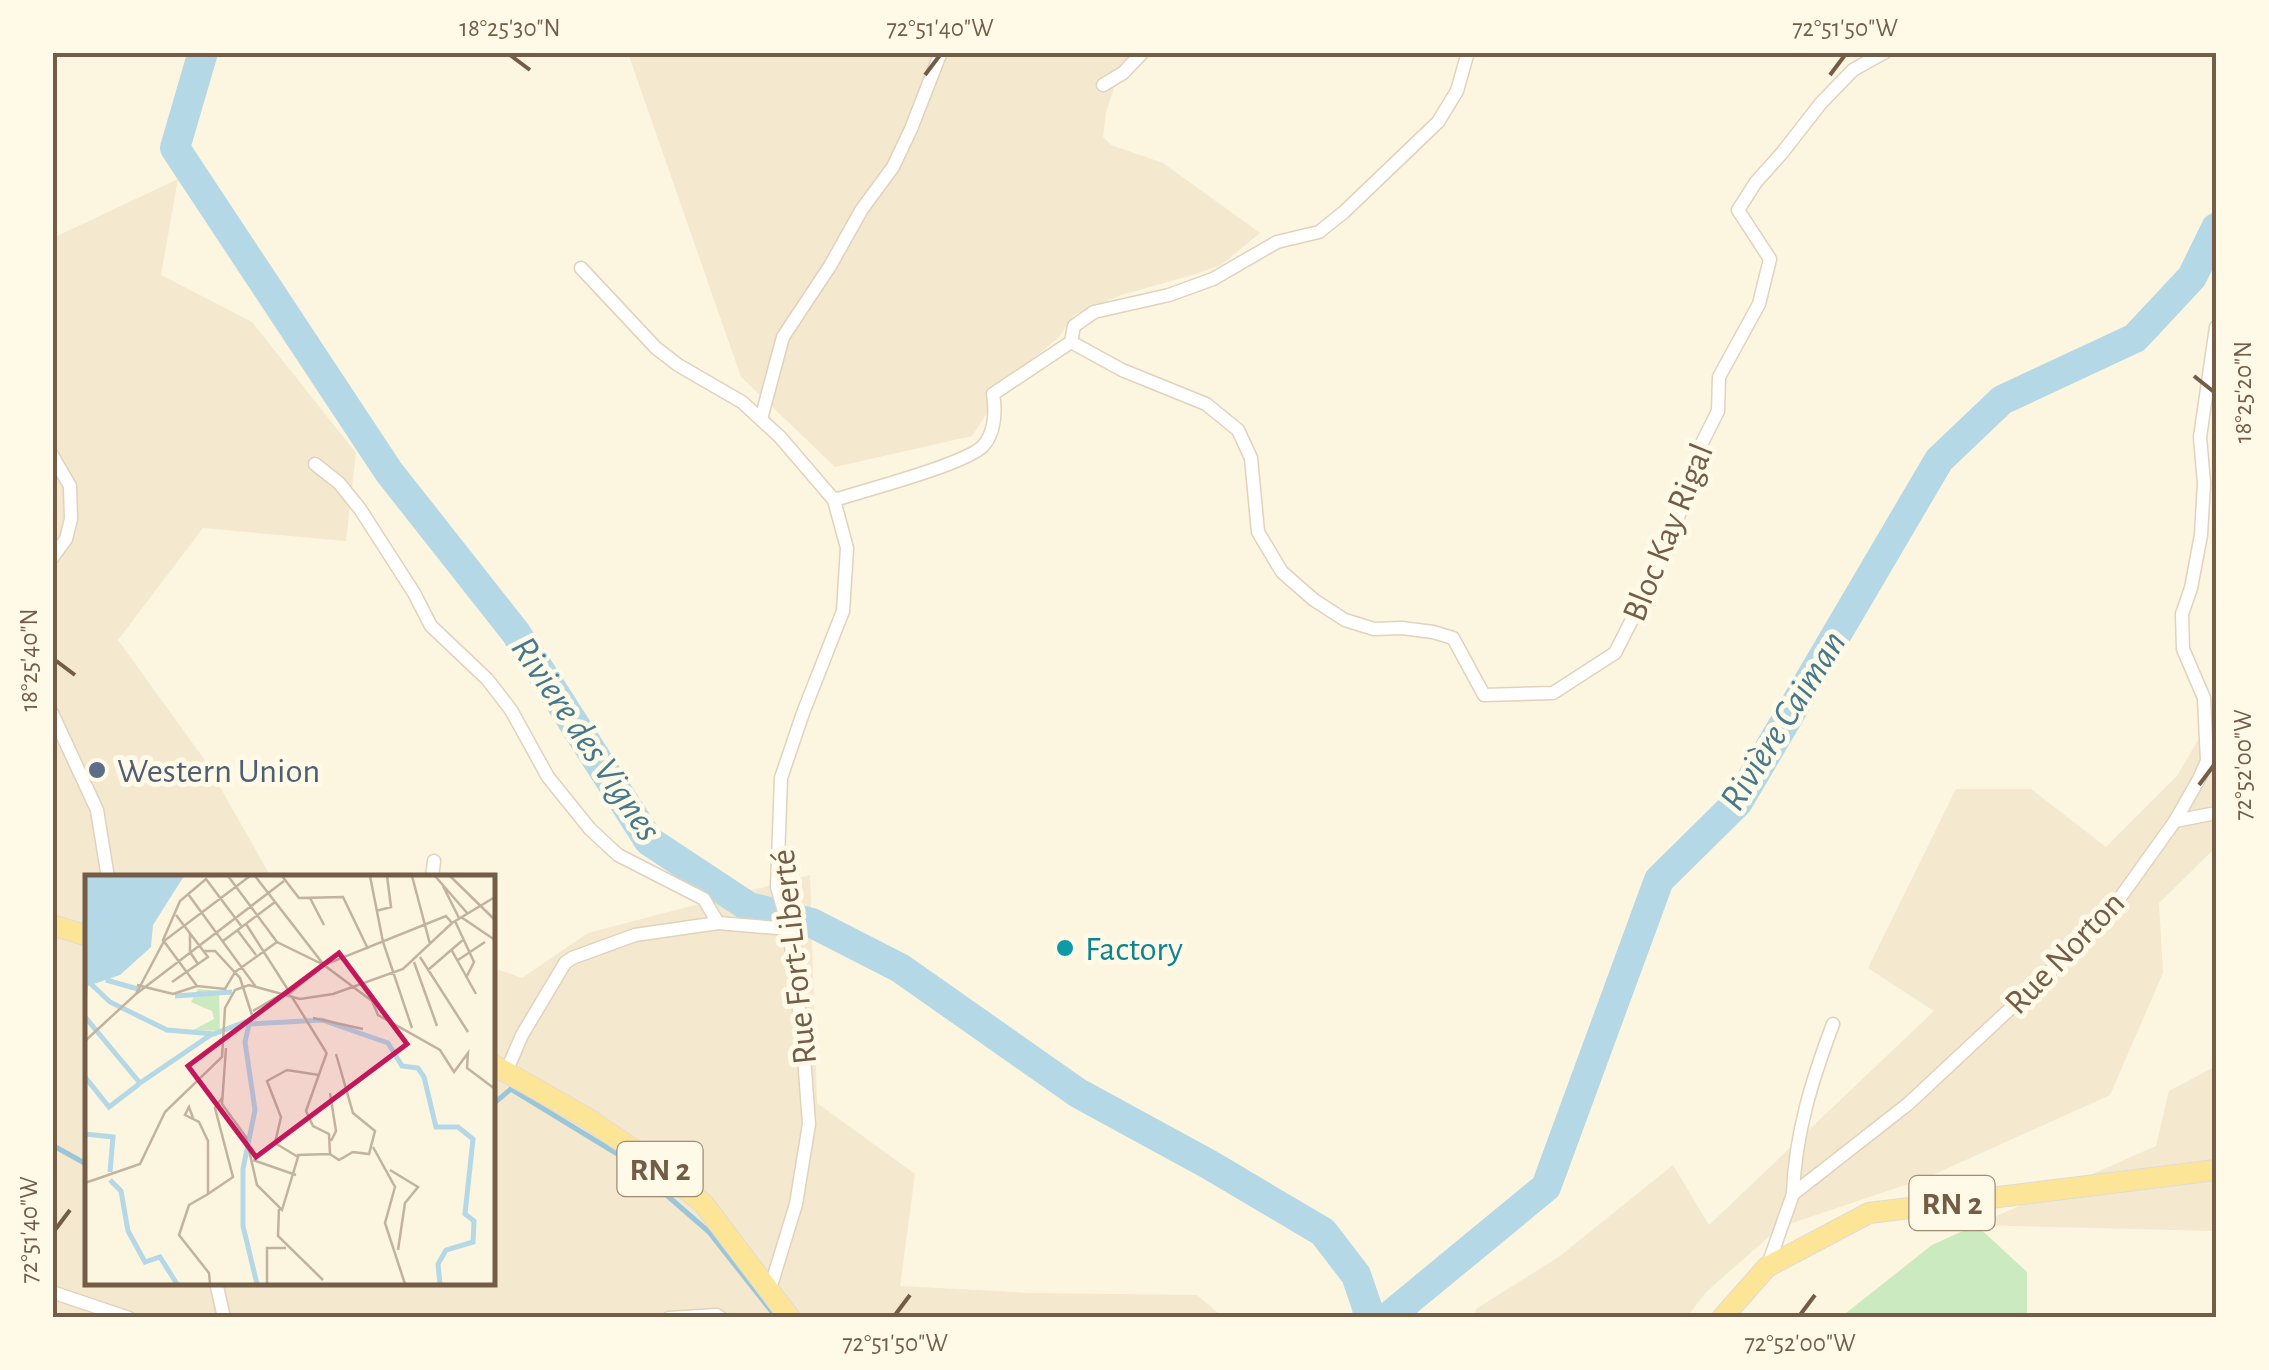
<svg xmlns="http://www.w3.org/2000/svg" width="2269" height="1370" font-family="'Alegreya Sans',sans-serif">
<style>
.residential{fill:#f4e8cf}
.green{fill:#cbeabf}
.lines{fill:none;stroke-linecap:round;stroke-linejoin:round}
.stream{stroke:#9bc6d8;stroke-width:5}
.river{stroke:#b5d8e6;stroke-width:30}
.minor-casing{stroke:#e1d2bc;stroke-width:15}
.primary-casing{stroke:#e0dbd7;stroke-width:22}
.minor{stroke:#fff;stroke-width:12}
.primary{stroke:#fde597;stroke-width:20}
.ticks{fill:none;stroke:#745d47;stroke-width:4}
.service-dot{fill:#5c6f8a;stroke:#fff9e7;stroke-width:4}
.culture-dot{fill:#0f9aa8;stroke:#fff9e7;stroke-width:4}
.labels{text-anchor:middle;stroke-width:10;stroke-linejoin:round;paint-order:stroke}
.shield{fill:#fff9e7;stroke:#9e8c77;stroke-width:2.5}
.shield-label{font-size:32px;font-weight:bold;fill:#745d47}
.street-label{font-size:35px;fill:#745d47;stroke:#fff9e7}
.service-label{font-size:35px;fill:#4e5e75;stroke:#fff9e7;text-anchor:start}
.culture-label{font-size:35px;fill:#0d838f;stroke:#fff9e7;text-anchor:start}
.water-label{font-size:38px;font-style:italic;fill:#43788f;stroke:#fff9e7}
.inset-river{fill:none;stroke:#b5d8e6;stroke-width:5}
.inset-road{fill:none;stroke:#c2b39e;stroke-width:2.5}
.view{fill:#c2185b;fill-opacity:0.15;stroke:#c2185b;stroke-width:5}
.inset-edge{fill:none;stroke:#745d47;stroke-width:5}
.neatline{fill:none;stroke:#745d47;stroke-width:4}
.ticks-label{font-size:25px;text-anchor:middle;fill:#745d47}
</style>
<rect width="100%" height="100%" fill="#fcf5e0"/>
<g class="residential">
<polygon points="628,53 1137,53 1121,68 1106,112 1103,137 1111,145 1163,163 1260,233 1221,265 1196,274 1121,295 1075,314 1059,337 1010,378 972,436 835,467 741,377"/>
<polygon points="178,179 161,275 252,322 356,453 346,541 203,528 118,640 204,759 271,877 88,878 88,1282 492,1282 493,968 522,978 588,933 810,875 817,1103 915,1174 900,1286 1031,1293 1197,1295 1223,1317 53,1318 53,238"/>
<polygon points="2216,709 2216,847 2159,903 2163,973 2110,1095 1926,1178 1780,1227 1706,1292 1687,1317 1474,1318 1476,1309 1560,1256 1673,1165 1709,1225 1934,1011 1868,968 1956,789 2031,789 2106,847 2177,776"/>
<polygon points="2216,1066 2216,1231 1976,1225 2156,1146 2169,1091"/>
</g>
<polygon class="green" points="1976,1225 2027,1272 2027,1317 1841,1317 1932,1245"/>
<g class="lines">
<g class="stream">
<polyline points="492,1105 511,1089 624,1158 709,1232 776,1317"/>
<polyline points="52,1145 88,1165"/>
</g>
<g class="river">
<polyline points="203,52 175,148 389,472 516,633 649,841 749,907 812,923 900,968 1078,1093 1210,1165 1323,1232 1356,1275 1367,1307 1368,1318"/>
<polyline points="1387,1318 1546,1187 1659,880 1738,802 1939,460 2002,400 2135,338 2192,277 2216,228"/>
</g>
<g class="minor-casing">
<g id="minor">
<polyline points="1103,85 1123,73 1143,52"/>
<polyline points="581,268 656,348 678,365 742,402 780,437 834,500 847,548 843,611 803,713 781,778 777,887 789,929 803,1043 809,1124 796,1204 770,1289"/>
<polyline points="1071,342 1122,370 1206,404 1238,430 1251,458 1258,532 1282,572 1314,600 1345,620 1374,629 1402,628 1433,632 1453,638 1484,695 1553,693 1615,653 1669,547 1700,447 1718,411 1719,377 1759,304 1770,259 1738,210 1756,182 1782,153 1821,103 1853,70 1885,52"/>
<polyline points="761,419 783,337 830,266 862,209 893,167 911,129 941,52"/>
<polyline points="52,455 70,486 71,519 66,539 52,558"/>
<polyline points="315,464 339,483 360,509 414,593 431,626 487,679 511,710 548,777 590,829 618,855 704,899 718,923"/>
<path d="M834 500C863 491 966 464 983 446 995 433 996 411 993 394L1071 342 1074 326 1094 312 1169 295 1213 279 1277 242 1319 232 1344 212 1438 122 1457 91 1468 52"/>
<polyline points="52,713 97,810 108,878"/>
<polyline points="2175,821 2216,813"/>
<polyline points="432,878 434,861"/>
<polyline points="507,1070 522,1035 565,963 572,958 635,935 718,923 789,929"/>
<path d="M1793 1194C1795 1134 1812 1080 1833 1024"/>
<polyline points="1768,1265 1793,1194 1908,1104 2102,923 2175,821 2199,779 2207,761 2204,698 2183,649 2182,614 2191,588 2201,535 2204,483 2200,437 2216,327"/>
<polyline points="216,1282 224,1318"/>
<polyline points="52,1292 129,1318"/>
<polyline points="669,1318 717,1315 721,1318"/>
</g>
</g>
<g class="primary-casing">
<g id="primary">
<polyline points="52,925 88,936"/>
<polyline points="492,1064 587,1118 649,1160 703,1203 790,1318"/>
<polyline points="1722,1318 1767,1267 1869,1213 2216,1170"/>
</g>
</g>
<use href="#minor" class="minor"/>
<use href="#primary" class="primary"/>
</g>
<path class="ticks" d="M510 55 530 70M925 75 940 55M1830 75 1845 55M2194 376 2214 392M55 660 75 675M2199 785 2214 765M55 1230 70 1210M895 1315 910 1295M1800 1315 1815 1295"/>
<circle class="service-dot" cx="97" cy="770" r="10"/>
<circle class="culture-dot" cx="1065" cy="948" r="10"/>
<g class="labels">
<g class="shield">
<rect x="617.5" y="1142" width="85" height="54" rx="8"/>
<rect x="1909.5" y="1176" width="85" height="54" rx="8"/>
</g>
<g class="shield-label">
<text x="660" y="1180">RN 2</text>
<text x="1952" y="1214">RN 2</text>
</g>
<g class="street-label">
<text transform="translate(1667 532) rotate(-68)" y="12">Bloc Kay Rigal</text>
<text transform="translate(2064 952) rotate(-46)" y="12">Rue Norton</text>
<text transform="translate(793 957) rotate(-96)" y="12">Rue Fort-Liberté</text>
</g>
<g class="service-label">
<text x="117" y="782">Western Union</text>
</g>
<g class="culture-label">
<text x="1085" y="960">Factory</text>
</g>
<g class="water-label">
<text transform="translate(1782 720) rotate(-58)" y="13">Rivière Caiman</text>
<text transform="translate(587 738) rotate(56)" y="13">Riviere des Vignes</text>
</g>
</g>
<g transform="translate(85 875)">
<rect width="410" height="410" fill="#fcf5e0"/>
<path d="M113 114 134 116 135 156 108 155 129 144 127 136 106 127Z" fill="#cbeabf"/>
<path d="M0 1H99L68 50 66 72 35 100 3 111 0 142Z" fill="#b5d8e6"/>
<path class="inset-river" d="M21 105 53 114M6 109 25 127 82 155 129 159 165 145 160 167 170 235 158 294V351L172 409M90 121 147 117M0 142 55 208 127 159M165 149 237 145 303 168 317 191 333 193 339 202 351 252H373L388 264 380 339 389 346 388 367 361 375 353 389 355 409M0 202 24 232 54 209M0 259 28 262 25 297M25 305 36 316 43 356 60 387 75 382 92 409"/>
<path class="inset-road" d="M143 1 192 67 237 89M170 1 239 90 287 126 293 140 355 175 369 197 383 178 382 193 410 214M197 1 214 23 258 22 283 74M285 1 298 67 327 153M327 1 345 69M350 1 383 39M365 1 410 45M358 11 374 43M103 19 171 112M225 23 239 50M291 36 306 32 302 1M376 42 410 65M370 46 389 87 381 103M161 49 205 118M153 56 171 80M105 59V77L113 89M138 66 190 27M366 74 391 119M119 76H130L155 103 167 140M335 82 383 157M373 85 400 67M329 87 352 151M343 95 379 64M87 107 123 82 91 40M52 110 88 119 112 111 140 114 150 97 192 67M112 111 78 65 95 26 121 4 157 52M51 119 199 6M203 120 239 90 361 41 367 48M207 122 241 177M168 136 197 119M228 143 278 154M0 166 51 119 79 66 165 1M141 173 137 229 161 262 172 310 197 335 213 282 190 268 196 242 182 206 202 195 234 200M242 177 221 236 228 251 244 259 245 279 254 285 268 277 284 279 290 256 268 238 251 179M245 218 251 256 246 266M108 243 104 232 100 240 114 247 123 266V319L104 330 94 360 124 398 125 409M288 272 310 312 300 348 320 409M212 280 245 279M168 285 211 300M305 295 333 312 320 328 313 375M0 308 55 289 80 237 137 182 140 133 150 115 164 110 215 124 248 119 318 94 367 48 410 22M123 319 148 302 130 233 137 223M194 334 193 361 238 405M182 409V373H201"/>
<path class="view" d="M254 78 322 169 171 282 103 191Z"/>
<rect width="410" height="410" class="inset-edge"/>
</g>
<rect width="2269" height="1370" fill="none" stroke="#fff9e7" stroke-width="110"/>
<rect x="55" y="55" width="2159" height="1260" class="neatline"/>
<g class="ticks-label">
<text x="510" y="36">18°25'30"N</text>
<text x="940" y="36">72°51'40"W</text>
<text x="1845" y="36">72°51'50"W</text>
<text transform="translate(2242 392) rotate(-90)" y="9">18°25'20"N</text>
<text transform="translate(28 660) rotate(-90)" y="9">18°25'40"N</text>
<text transform="translate(2242 765) rotate(-90)" y="9">72°52'00"W</text>
<text transform="translate(28 1230) rotate(-90)" y="9">72°51'40"W</text>
<text x="895" y="1351">72°51'50"W</text>
<text x="1800" y="1351">72°52'00"W</text>
</g>
</svg>
